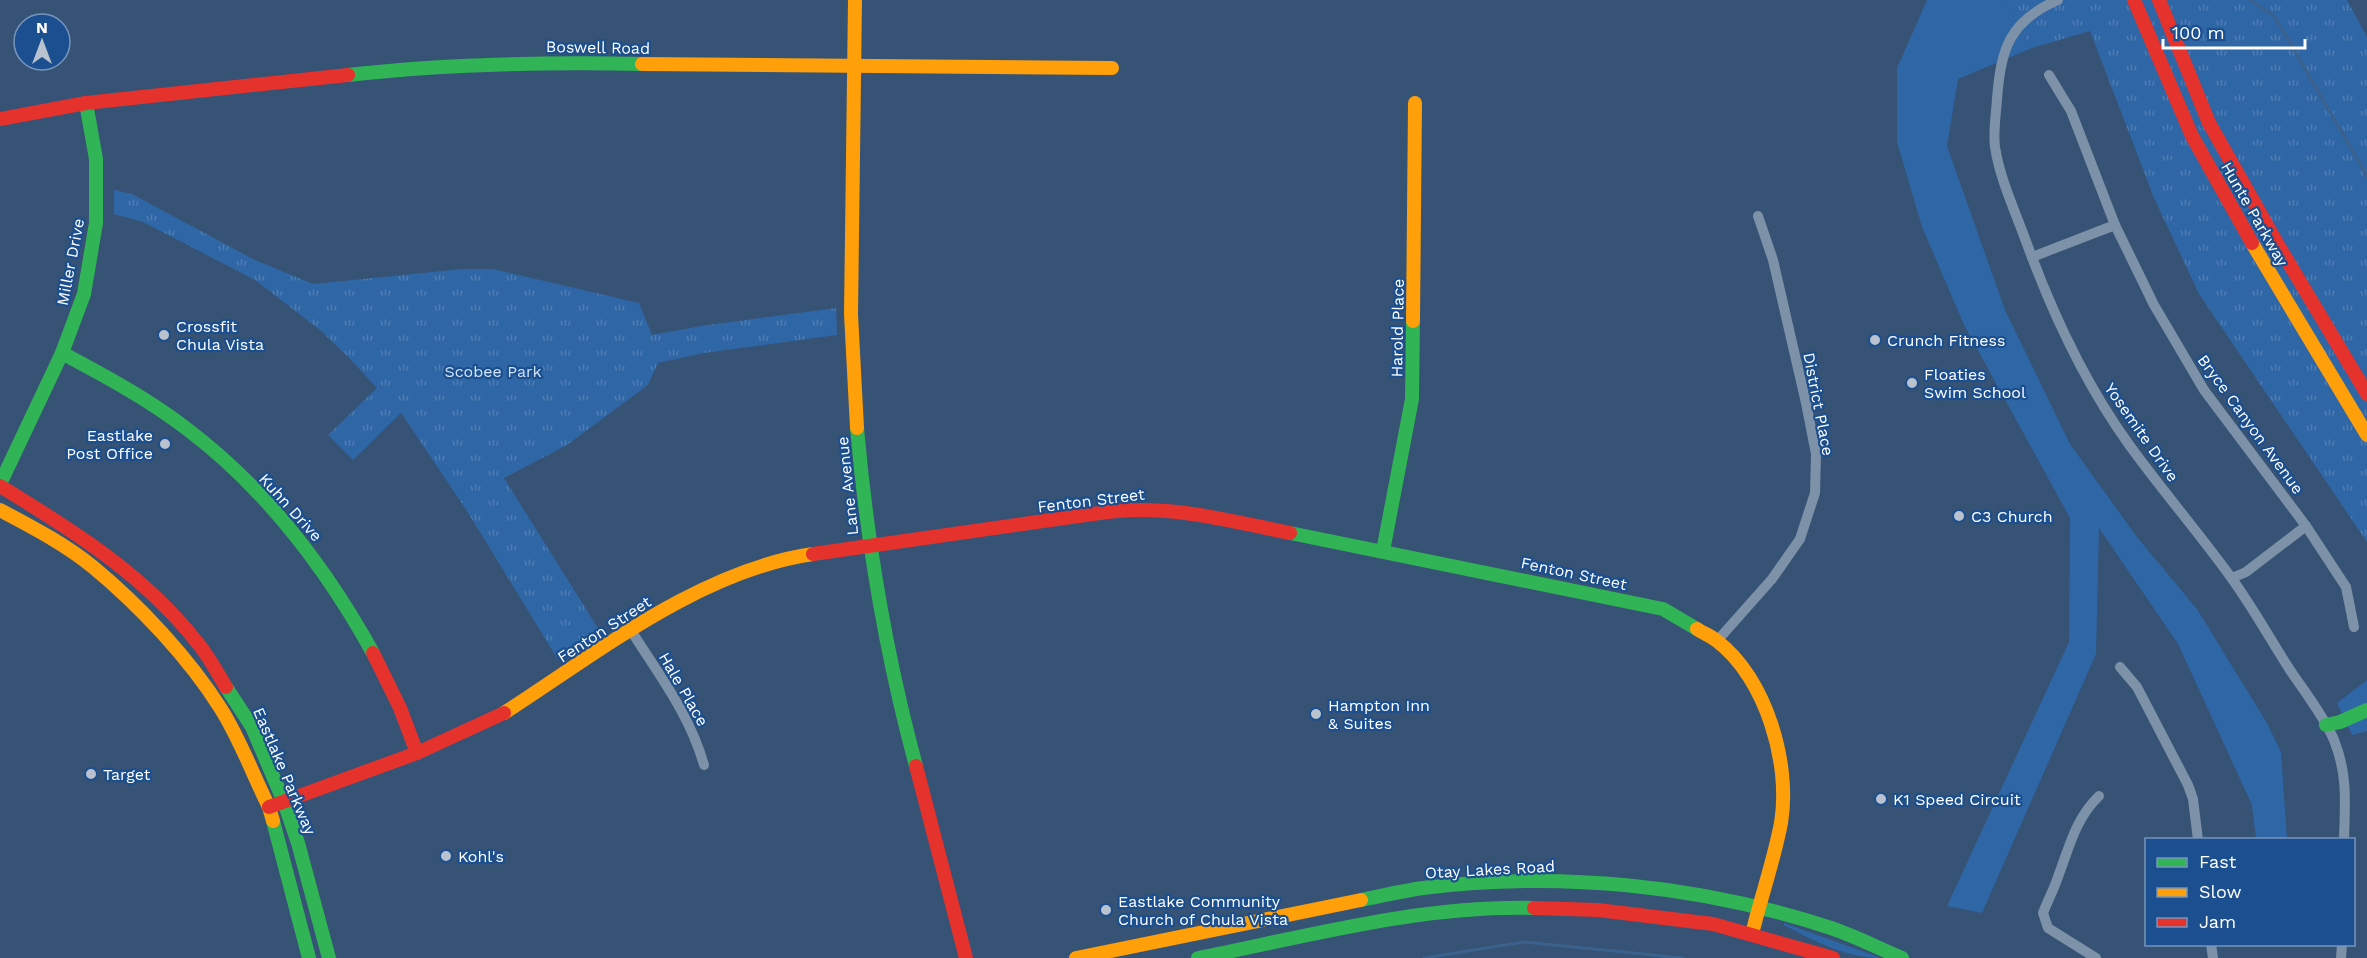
<svg xmlns="http://www.w3.org/2000/svg" width="2367" height="958" font-family="'Work Sans',sans-serif">
<style>
.green{fill:#2f66a5}
.park{fill:url(#park-tufts)}
.lines{fill:none;stroke-linecap:round;stroke-linejoin:round}
.stream{stroke:#3b618d;stroke-width:3}
.street{stroke:#7d92a8;stroke-width:10}
.fast{stroke:#30b455;stroke-width:14}
.slow{stroke:#ff9f0a;stroke-width:14}
.jam{stroke:#e5322d;stroke-width:14}
.poi-dot{fill:#b9c2ce;stroke:#1b4f8f;stroke-width:2}
.labels{text-anchor:middle;stroke-width:4.5;stroke-linejoin:round;paint-order:stroke}
.street-label{font-size:16px;fill:#fff;stroke:#1b4f8f}
.poi-label{font-size:16px;fill:#fff;stroke:#1b4f8f;text-anchor:start}
.park-label{font-size:16px;fill:#cfe3fa;stroke:#1b4f8f}
</style>
<defs>
<pattern id="park-tufts" width="24" height="20" patternUnits="userSpaceOnUse" patternTransform="scale(1.5)"><rect width="24" height="20" fill="#2f66a5"/><path d="M3 7l-1-3M5 7V3M7 7l1-3M15 17l-1-3M17 17v-4M19 17l1-3" fill="none" stroke="#4e7db2"/></pattern>
</defs>
<rect width="100%" height="100%" fill="#365274"/>
<g class="green">
<polygon points="1927,0 2003,0 2032,48 1958,79 1947,146 2005,310 2070,444 2137,537 2197,609 2267,723 2281,752 2287,839 2256,839 2252,805 2178,644 2099,528 2096,654 1982,913 1947,906 2069,642 2070,518 1964,325 1922,227 1897,142 1897,68"/>
<polygon points="2367,680 2367,731 2352,735 2337,703"/>
<path d="M1784 923 1881 958C1846 958 1814 941 1784 925Z"/>
</g>
<g class="park">
<polygon points="2003,0 2347,0 2367,37 2367,542 2199,294 2154,198 2090,31 2032,48"/>
<polygon points="114,190 132,194 253,259 313,284 462,269 493,269 639,303 652,335 701,326 836,308 837,335 704,353 658,363 648,385 567,445 504,478 601,633 557,658 467,511 401,413 353,460 328,435 377,388 350,359 320,330 255,280 143,222 114,214"/>
</g>
<g class="lines">
<g class="stream">
<polyline points="2250,0 2275,17 2367,176"/>
<polyline points="1424,958 1524,942 1683,958"/>
</g>
<g class="street">
<path d="M2058 0C2009 21 2001 49 1997 99 1996 115 1993 132 1995 147 2000 180 2016 213 2027 244 2053 315 2085 384 2130 446 2162 490 2198 532 2230 576 2252 606 2270 639 2290 670 2304 691 2324 716 2334 740 2348 775 2345 803 2344 840"/>
<polyline points="2049,75 2071,111 2115,225 2154,305 2204,390 2306,526 2346,587 2354,627"/>
<polyline points="2032,257 2115,225"/>
<polyline points="2232,578 2246,572 2306,526"/>
<path d="M632 632C659 675 690 715 704 765"/>
<polyline points="1717,641 1772,579 1800,539 1815,493 1816,454 1806,403 1773,260 1758,216"/>
<polyline points="2120,667 2137,687 2188,785 2193,799 2198,840"/>
<polyline points="2211,944 2213,958"/>
<path d="M2096 958 2048 928 2043 913C2048 900 2055 887 2059 874 2070 845 2076 818 2099 796"/>
<polyline points="2341,958 2342,944"/>
</g>
<g class="fast">
<path d="M348 75C446 64 543 62 642 64"/>
<path d="M62 353C105 376 148 399 187 429 265 488 326 568 373 653"/>
<path d="M857 428C867 543 886 655 916 766"/>
<polyline points="0,484 62,353 84,294 96,223 96,159 86,103"/>
<polyline points="1290,533 1663,609 1697,629"/>
<polyline points="1383,551 1412,399 1413,321"/>
<polyline points="226,687 252,727 284,802 298,843 329,958"/>
<polyline points="2326,725 2340,722 2367,710"/>
<polyline points="273,821 309,958"/>
<path d="M1361 900C1381 896 1402 891 1423 888 1560 871 1700 885 1831 928 1855 936 1878 948 1902 958"/>
<path d="M1198 958C1309 936 1421 905 1534 908"/>
</g>
<g class="slow">
<polyline points="855,0 851,314 857,428"/>
<polyline points="642,64 1112,68"/>
<polyline points="2252,243 2367,435"/>
<polyline points="1413,321 1415,103"/>
<path d="M0 510C32 527 65 544 93 567 139 605 189 658 221 709 240 739 253 775 269 807L273 821"/>
<path d="M1697 629C1703 633 1711 636 1717 641 1766 678 1791 764 1781 823 1774 860 1761 897 1752 934"/>
<path d="M504 713C597 653 701 570 813 554"/>
<polyline points="1076,958 1361,900"/>
</g>
<g class="jam">
<polyline points="2134,0 2192,136 2252,243"/>
<polyline points="2159,0 2209,123 2278,245 2367,394"/>
<polyline points="0,119 86,103 348,75"/>
<path d="M0 486C72 530 143 574 196 641 208 655 217 672 226 687"/>
<path d="M813 554 1107 512C1170 504 1229 521 1290 533"/>
<polyline points="373,653 400,708 417,753"/>
<polyline points="916,766 966,958"/>
<polyline points="269,807 417,753 504,713"/>
<polyline points="1534,908 1598,910 1713,924 1833,958"/>
</g>
</g>
<g class="poi-dot">
<circle cx="164" cy="335" r="6"/>
<circle cx="1875" cy="340" r="6"/>
<circle cx="1912" cy="383" r="6"/>
<circle cx="165" cy="444" r="6"/>
<circle cx="1959" cy="516" r="6"/>
<circle cx="1316" cy="714" r="6"/>
<circle cx="91" cy="774" r="6"/>
<circle cx="1881" cy="799" r="6"/>
<circle cx="446" cy="856" r="6"/>
<circle cx="1106" cy="910" r="6"/>
</g>
<g class="labels">
<g class="street-label">
<text transform="translate(598 47) rotate(1)" y="6">Boswell Road</text>
<text transform="translate(2255 214) rotate(60)" y="6">Hunte Parkway</text>
<text transform="translate(70 262) rotate(-79)" y="6">Miller Drive</text>
<text transform="translate(1397 328) rotate(-89)" y="6">Harold Place</text>
<text transform="translate(1819 404) rotate(79)" y="6">District Place</text>
<text transform="translate(2251 424) rotate(54)" y="6">Bryce Canyon Avenue</text>
<text transform="translate(2142 432) rotate(55)" y="6">Yosemite Drive</text>
<text transform="translate(847 486) rotate(-96)" y="6">Lane Avenue</text>
<text transform="translate(1091 500) rotate(-7)" y="6">Fenton Street</text>
<text transform="translate(291 507) rotate(48)" y="6">Kuhn Drive</text>
<text transform="translate(1574 573) rotate(12)" y="6">Fenton Street</text>
<text transform="translate(604 629) rotate(-33)" y="6">Fenton Street</text>
<text transform="translate(684 689) rotate(60)" y="6">Hale Place</text>
<text transform="translate(285 771) rotate(67)" y="6">Eastlake Parkway</text>
<text transform="translate(1490 869) rotate(-3)" y="6">Otay Lakes Road</text>
</g>
<g class="poi-label">
<text x="176" y="332">Crossfit<tspan x="176" dy="18">Chula Vista</tspan></text>
<text x="1887" y="346">Crunch Fitness</text>
<text x="1924" y="380">Floaties<tspan x="1924" dy="18">Swim School</tspan></text>
<text x="153" y="441" text-anchor="end">Eastlake<tspan x="153" dy="18">Post Office</tspan></text>
<text x="1971" y="522">C3 Church</text>
<text x="1328" y="711">Hampton Inn<tspan x="1328" dy="18">&amp; Suites</tspan></text>
<text x="103" y="780">Target</text>
<text x="1893" y="805">K1 Speed Circuit</text>
<text x="458" y="862">Kohl's</text>
<text x="1118" y="907">Eastlake Community<tspan x="1118" dy="18">Church of Chula Vista</tspan></text>
</g>
<g class="park-label">
<text x="493" y="377">Scobee Park</text>
</g>
</g>
<rect x="2145" y="838" width="210" height="108" fill="#1b4f8f" stroke="#7695bc" stroke-width="1.5"/>
<rect x="2157" y="858" width="30" height="9" fill="#30b455" stroke="#7695bc" stroke-width="1.5"/>
<text x="2199" y="868" font-size="18" fill="#ffffff">Fast</text>
<rect x="2157" y="888" width="30" height="9" fill="#ff9f0a" stroke="#7695bc" stroke-width="1.5"/>
<text x="2199" y="898" font-size="18" fill="#ffffff">Slow</text>
<rect x="2157" y="918" width="30" height="9" fill="#e5322d" stroke="#7695bc" stroke-width="1.5"/>
<text x="2199" y="928" font-size="18" fill="#ffffff">Jam</text>
<g transform="translate(42 42)"><circle r="28" fill="#1b4f8f" stroke="#7695bc" stroke-width="1.5"/>
<path d="M0-4.5L10 22L0 15L-10 22Z" fill="#b9c2ce"/>
<text y="-9" font-size="16" font-weight="bold" text-anchor="middle" fill="#ffffff">N</text>
</g>
<path d="M2163 39v9h142v-9" fill="none" stroke="#ffffff" stroke-width="3"/>
<text x="2172" y="39" font-size="18" fill="#ffffff" stroke="#1b4f8f" stroke-width="4.5" paint-order="stroke">100 m</text>
</svg>
